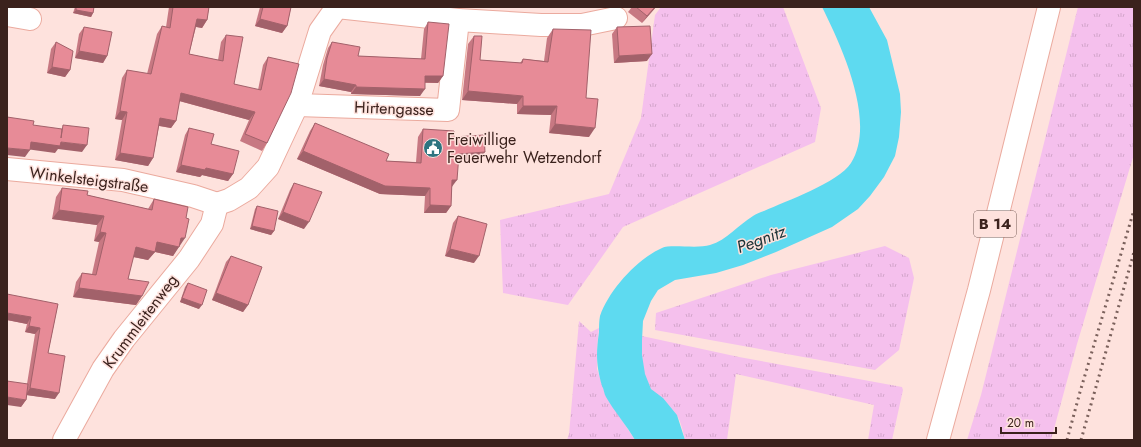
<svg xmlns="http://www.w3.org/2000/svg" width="1141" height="447" font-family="Jost,sans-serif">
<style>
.grass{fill:url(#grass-tufts)}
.water{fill:#5edaf0}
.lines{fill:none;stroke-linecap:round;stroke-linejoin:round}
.minor-casing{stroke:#ebaa9e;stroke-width:24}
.major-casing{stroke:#ebaa9e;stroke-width:24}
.minor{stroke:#fff;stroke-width:22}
.major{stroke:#fff;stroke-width:22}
.rail{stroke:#7b615c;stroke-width:3;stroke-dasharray:2 4;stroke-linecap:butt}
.wall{fill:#c77882}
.shaded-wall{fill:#a2616a}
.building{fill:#e78b97;stroke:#a2616a}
.labels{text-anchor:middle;stroke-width:3;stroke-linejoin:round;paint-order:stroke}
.shield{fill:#fee2dd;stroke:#765c57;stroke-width:1}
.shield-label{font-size:15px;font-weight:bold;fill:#3b221d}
.street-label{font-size:16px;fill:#3b221d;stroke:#fee2dd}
.poi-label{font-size:16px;fill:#3b221d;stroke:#fee2dd;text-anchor:start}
.water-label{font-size:17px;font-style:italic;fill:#1d3337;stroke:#fee2dd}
</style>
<defs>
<pattern id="grass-tufts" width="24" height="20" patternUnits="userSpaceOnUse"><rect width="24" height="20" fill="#f5c0ed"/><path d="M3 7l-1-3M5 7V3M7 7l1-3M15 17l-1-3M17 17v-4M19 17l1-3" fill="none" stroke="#d3a5cb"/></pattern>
</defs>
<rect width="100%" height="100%" fill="#fee2dd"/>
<g class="grass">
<polygon points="661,7 783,7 821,108 815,142 623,227 568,305 503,293 500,220 609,194 641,118 655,15"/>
<polygon points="1078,7 1134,7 1134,154 1077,344 1051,440 967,440 981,395"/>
<polygon points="885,246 909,258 914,278 899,350 875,370 655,330 656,313 771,275"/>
<polygon points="579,321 591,332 599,328 597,348 597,369 606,396 635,440 567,440 569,434"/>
<path d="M642 336 739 357 902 387 903 390 892 440H868L874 405 736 374 727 440H685C683 432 681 421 676 414 669 404 660 398 652 390 642 380 640 349 642 336Z"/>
</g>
<path class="water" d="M822 7H869L887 40 900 94 901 112 899 137 895 156 884 177 870 196 858 209 832 227 776 252 743 265 716 273 675 280 658 290 651 301 643 321 642 340V355L645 374 651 389 663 398 677 415 685 440H635C627 426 614 411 606 397 604 394 604 389 602 386 596 365 596 353 599 332 599 327 599 321 600 316 609 290 637 259 662 248 670 244 698 249 710 245 727 240 738 225 753 216 756 214 760 212 764 211 786 201 838 183 851 163 877 122 841 45 822 7Z"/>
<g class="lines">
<g class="minor-casing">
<g id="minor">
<polyline points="337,7 458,20 541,25 582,25 616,18"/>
<polyline points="7,15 30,19"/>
<polyline points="297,105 448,110 458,20"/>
<polyline points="7,169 123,180 193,196 217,204"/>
<polyline points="217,204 229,200 249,188 268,167 297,105 320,31 337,7"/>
<polyline points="64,440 103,369 124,339 189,259 212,224 217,204"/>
</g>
</g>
<g class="major-casing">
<polyline id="major" points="938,440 979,290 1049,7"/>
</g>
<use href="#minor" class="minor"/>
<use href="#major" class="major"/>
<g class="rail">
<polyline points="1067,440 1080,392 1134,210"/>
<polyline points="1081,440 1134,252"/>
</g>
</g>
<g class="wall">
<polygon points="75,7 94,7 93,13 91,17 73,13"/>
<polygon points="169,7 209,7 207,20 202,28 196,27 189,54 218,60 221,42 226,35 234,84 258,90 263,65 268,57 267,143 262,151 240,141 249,120 179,101 176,121 171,128 159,126 153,158 148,166 115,160 122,120 115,119 122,78 127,70 147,74 157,34 162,26 166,27"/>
<polygon points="260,7 291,7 287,26 282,33 255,26"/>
<polygon points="632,7 656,7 642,23 628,12"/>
<polygon points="428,22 443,76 438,83 425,83 420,96 351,94 351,92 319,86 323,65 328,48 332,42 358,56 421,59 424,29"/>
<polygon points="84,27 107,56 103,63 75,58 79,34"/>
<polygon points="617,27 647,61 614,63 612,34"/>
<polygon points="553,29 586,98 589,137 549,133 551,115 517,114 517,104 462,100 468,44 474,36 480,60 520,63 523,59 544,61 547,38"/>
<polygon points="56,42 70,70 65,77 47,73 51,49"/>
<polygon points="315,123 386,161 416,162 418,137 423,129 454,137 479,160 459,161 452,187 451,206 446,213 424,213 425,196 380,194 297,159 310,131"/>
<polygon points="189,128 211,144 233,174 228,181 202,175 200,177 176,172 185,135"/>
<polygon points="294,183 304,229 278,219 290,190"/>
<polygon points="62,188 87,195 148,209 154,199 179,246 173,256 155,252 148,260 133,257 128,279 142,296 136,305 73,297 76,282 82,273 92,274 99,242 94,241 97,225 52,219 56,197"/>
<polygon points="257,206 274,231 271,235 250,229 255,209"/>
<polygon points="458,216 474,263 445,256 453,223"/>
<polygon points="231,256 248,305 243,312 212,300 226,262"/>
<polygon points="188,283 199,309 180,302 185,287"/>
<polygon points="58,304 48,353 55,399 27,395 26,400 21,407 27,384 35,334 25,332 27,324 7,320"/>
</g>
<g class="shaded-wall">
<polygon points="655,7 656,7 642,23 647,16"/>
<polygon points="76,10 93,13 91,17 73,13"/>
<polygon points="197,19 207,20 202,28 192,26"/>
<polygon points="260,19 287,26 282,33 255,26"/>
<polygon points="79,51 107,56 103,63 75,58"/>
<polygon points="652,54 647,61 614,63 619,56"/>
<polygon points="52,67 70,70 65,77 47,73"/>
<polygon points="425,76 443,76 438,83 421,82"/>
<polygon points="324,79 356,85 351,92 319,86"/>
<polygon points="356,87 425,89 420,96 351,94"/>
<polygon points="468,91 523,96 517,104 462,100"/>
<polygon points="181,93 255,112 249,120 176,100"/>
<polygon points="523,106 557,106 551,115 517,114"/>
<polygon points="120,111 127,112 122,120 115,119"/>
<polygon points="160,118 176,121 171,128 155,125"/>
<polygon points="555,124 595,128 589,137 549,133"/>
<polygon points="31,142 61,142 87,145 82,152 58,149 55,153 26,149"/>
<polygon points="7,148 30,150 25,157 7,155"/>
<polygon points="303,151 430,188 425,196 380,194 297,159"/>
<polygon points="485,152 479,160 454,162 459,154"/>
<polygon points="120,153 153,158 148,166 115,160"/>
<polygon points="181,165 206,168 233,174 228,181 202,175 200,177 176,172"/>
<polygon points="452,180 457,180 451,188"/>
<polygon points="430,205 451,206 446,213 424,213"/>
<polygon points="59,210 104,216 97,225 52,219"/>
<polygon points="283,212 309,222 304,229 278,219"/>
<polygon points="252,226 274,231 271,235 250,229"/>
<polygon points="100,232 106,233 99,242 94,241"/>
<polygon points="181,238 185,238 173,256 151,251 157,242"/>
<polygon points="136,247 155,252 148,260 129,256"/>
<polygon points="450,249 479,256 474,263 445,256"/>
<polygon points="79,288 142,296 136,305 73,297"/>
<polygon points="216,293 248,305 243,312 212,300"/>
<polygon points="182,298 202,305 199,309 180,302"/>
<polygon points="7,313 31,317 27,324 7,320"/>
<polygon points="29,326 40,328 35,334 25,332"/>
<polygon points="30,388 59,393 55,399 26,395"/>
<polygon points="7,397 26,400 21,407 7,405"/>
</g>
<g class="building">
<polygon points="76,7 94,7 93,13 76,10"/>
<polygon points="173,7 209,7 207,20 197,19 189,54 223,61 226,35 243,37 234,84 261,90 268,57 299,64 291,93 267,143 245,134 255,112 181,93 176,121 160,118 153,158 120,153 127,112 120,111 127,70 151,74 162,26 170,28"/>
<polygon points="263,7 291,7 287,26 260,19"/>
<polygon points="636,7 655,7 647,16"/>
<polygon points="428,22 449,24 443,76 425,76 425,89 356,87 356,85 324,79 327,58 332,42 360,47 358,56 425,59"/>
<polygon points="650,26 652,54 619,56 617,27"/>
<polygon points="84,27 112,32 107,56 79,51"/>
<polygon points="553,29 591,30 586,98 598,99 595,128 555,124 557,106 523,106 523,96 468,91 474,36 482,36 480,60 522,63 523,59 548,62"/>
<polygon points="56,42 73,51 70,70 52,67"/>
<polygon points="7,117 34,121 33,125 62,129 61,138 63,125 89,128 87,145 61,142 60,146 31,142 30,150 7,148"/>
<polygon points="315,123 389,154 386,161 421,163 423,129 454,131 454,137 484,135 485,152 459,154 457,180 452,180 451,206 430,205 430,188 385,186 303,151"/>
<polygon points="189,128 214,134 211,144 239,151 233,174 206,168 205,170 181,165"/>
<polygon points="294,183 322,192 309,222 283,212"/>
<polygon points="62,188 88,191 87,195 152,210 154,199 188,207 186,218 189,219 185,238 181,238 179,247 157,242 155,252 136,247 128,279 149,282 142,296 79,288 82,273 96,275 106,233 100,232 104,216 59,210"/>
<polygon points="257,206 278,211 274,231 252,226"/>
<polygon points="458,216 487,224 479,256 450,249"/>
<polygon points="231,256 262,267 248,305 216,293"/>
<polygon points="188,283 207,290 202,305 182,298"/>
<polygon points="7,294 58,304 48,353 65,356 59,393 30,388 40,328 29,326 31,317 7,313"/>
<polygon points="7,381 28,384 26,400 7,397"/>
</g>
<defs>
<g id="civic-disc" transform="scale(1)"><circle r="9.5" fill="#2d7480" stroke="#fee2dd"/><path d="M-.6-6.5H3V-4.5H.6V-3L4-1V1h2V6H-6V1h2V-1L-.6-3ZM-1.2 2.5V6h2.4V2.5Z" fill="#fff"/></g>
</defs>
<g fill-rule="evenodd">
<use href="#civic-disc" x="433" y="148"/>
</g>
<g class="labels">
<rect class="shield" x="974" y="211" width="42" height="26" rx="3"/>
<g class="shield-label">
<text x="995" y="229">B 14</text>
</g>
<g class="street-label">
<text transform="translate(394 108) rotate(2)" y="6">Hirtengasse</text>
<text transform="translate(89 179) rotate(7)" y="6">Winkelsteigstraße</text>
<text transform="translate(140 321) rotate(-53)" y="6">Krummleitenweg</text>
</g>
<g class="poi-label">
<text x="447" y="145">Freiwillige<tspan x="447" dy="18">Feuerwehr Wetzendorf</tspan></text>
</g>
<g class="water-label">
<text transform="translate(761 239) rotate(-20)" y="6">Pegnitz</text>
</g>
</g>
<rect width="1141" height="447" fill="none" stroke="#3b221d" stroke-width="16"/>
<path d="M1001 427v6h55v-6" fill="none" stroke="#3b221d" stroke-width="2"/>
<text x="1007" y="427" font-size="12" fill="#3b221d" stroke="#fee2dd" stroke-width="3" paint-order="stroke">20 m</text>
</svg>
